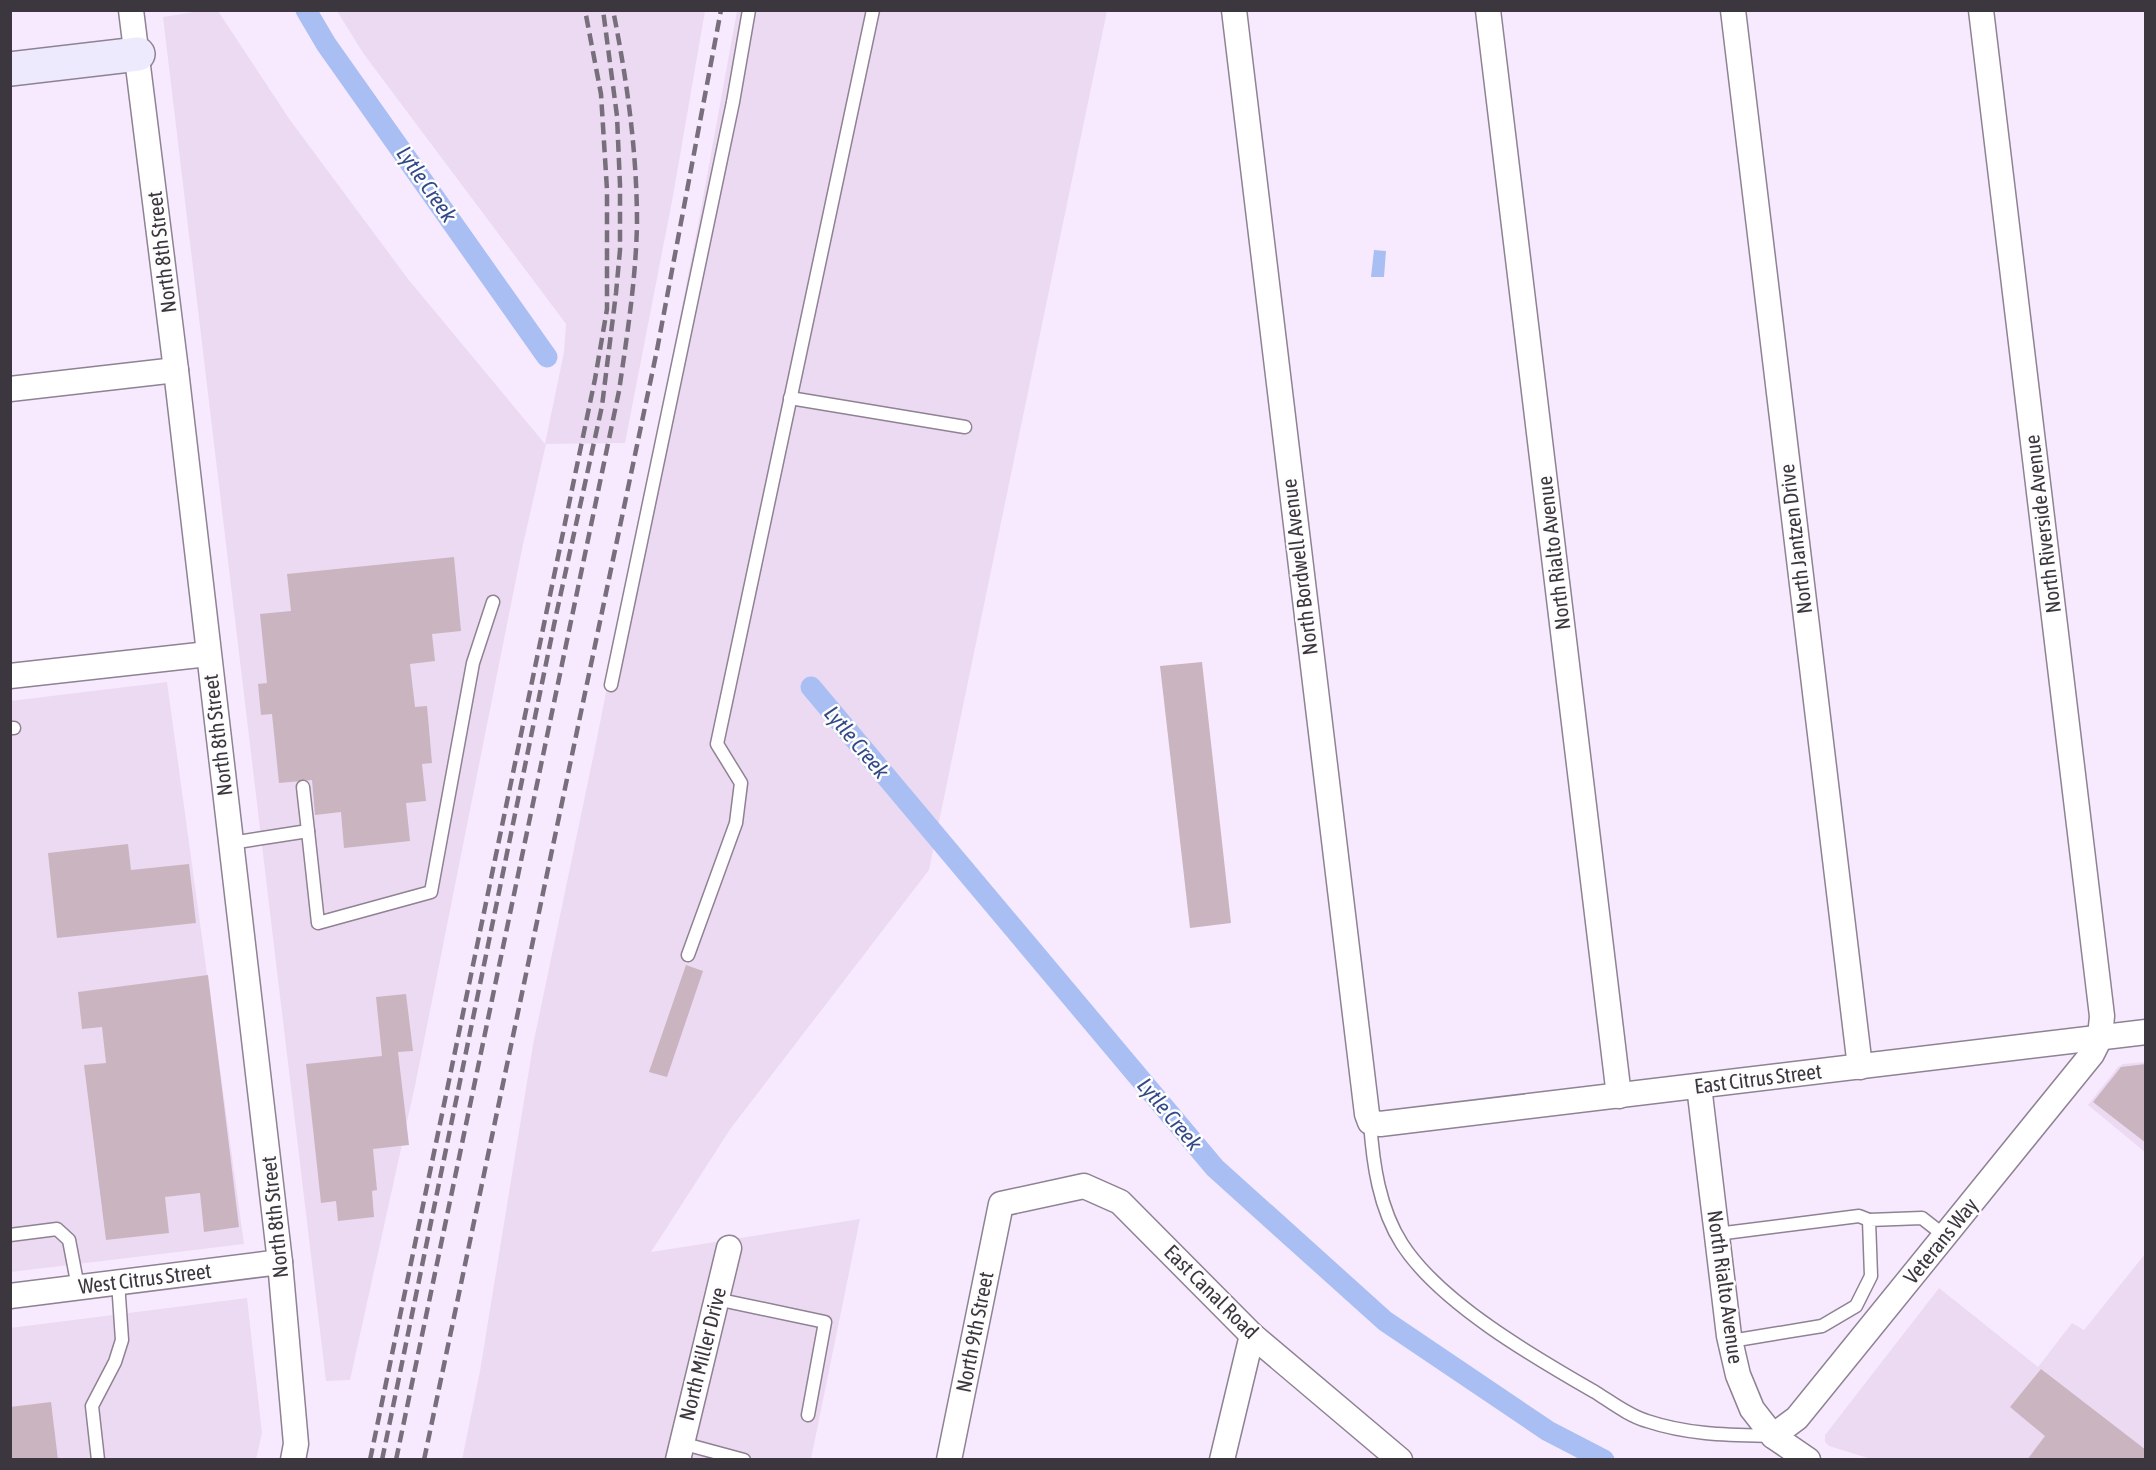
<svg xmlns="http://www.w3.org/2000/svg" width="2156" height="1470" font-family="'Asap Condensed',sans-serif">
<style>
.built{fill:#ecdaf2}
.water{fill:#a9bff3}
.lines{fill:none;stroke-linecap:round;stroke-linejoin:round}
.canal{stroke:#a9bff3;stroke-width:21}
.building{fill:#c9b4c0}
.lane-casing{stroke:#8e8293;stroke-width:15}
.street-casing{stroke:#8e8293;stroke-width:27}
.secondary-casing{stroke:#8e8293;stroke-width:36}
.lane{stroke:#fff;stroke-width:12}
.street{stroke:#fff;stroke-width:24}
.secondary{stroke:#edeafe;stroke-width:33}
.rail{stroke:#776f7b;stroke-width:4.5;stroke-dasharray:12 6;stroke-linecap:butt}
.labels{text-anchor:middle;stroke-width:5;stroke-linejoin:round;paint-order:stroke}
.street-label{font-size:21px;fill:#3c363e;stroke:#fdfdfd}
.water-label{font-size:22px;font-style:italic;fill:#324988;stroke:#fdfdfd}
</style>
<rect width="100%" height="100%" fill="#f8eafe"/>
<g class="built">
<polygon points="200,11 218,11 290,120 408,279 545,444 564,352 566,324 363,53 337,11 705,11 673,196 625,443 546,444 522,549 416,1081 350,1380 326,1381 163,17"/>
<polygon points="737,11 1107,11 929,870 731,1128 651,1252 860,1219 811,1459 462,1460 480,1371 533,1045 595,748 699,220"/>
<polygon points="167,682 244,1244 11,1272 10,701"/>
<polygon points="2145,1062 2145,1152 2088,1105 2118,1067 2123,1064"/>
<polygon points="2145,1254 2145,1459 1871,1459 1829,1446 1825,1442 1825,1435 1939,1288 2038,1367 2072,1323 2084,1330"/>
<polygon points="247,1298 262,1433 256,1459 11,1459 10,1328"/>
</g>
<polygon class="water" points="1374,250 1386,251 1384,277 1371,277"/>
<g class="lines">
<g class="canal">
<polyline points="306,10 326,44 547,357"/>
<polyline points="811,687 1215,1168 1385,1321 1548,1431 1604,1460"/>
</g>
</g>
<g class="building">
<polygon points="454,557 461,631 432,634 435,661 410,664 415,707 427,706 432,763 422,764 426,801 406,803 410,841 344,848 341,812 315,815 312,780 279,783 272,714 261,715 258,684 267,683 260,614 291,611 287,574"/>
<polygon points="1202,662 1231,923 1190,928 1160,666"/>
<polygon points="128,844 131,870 189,864 196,923 57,938 48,853"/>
<polygon points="686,965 703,971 667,1077 649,1072"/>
<polygon points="208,975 239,1227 204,1232 200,1193 165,1197 169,1233 106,1240 84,1065 106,1063 102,1027 82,1029 78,992"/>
<polygon points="406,994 413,1051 398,1052 409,1145 373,1149 377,1190 372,1191 374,1217 338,1221 336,1201 321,1203 306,1064 382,1056 376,997"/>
<polygon points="2146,1064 2146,1143 2093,1102 2121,1067"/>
<polygon points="2041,1369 2146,1450 2146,1460 2027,1460 2045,1436 2010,1407"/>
<polygon points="51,1402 58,1460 10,1460 10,1407"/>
</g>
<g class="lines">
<g class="lane-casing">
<g id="lane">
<polyline points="790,398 965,427"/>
<polyline points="611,685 733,102 749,10"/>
<polyline points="10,728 14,728"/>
<polyline points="303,787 308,831"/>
<polyline points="231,843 308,831 318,923 431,892 473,663 493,602"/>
<polyline points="688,955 736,823 741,783 717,744 873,10"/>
<path d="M1370 1122C1373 1164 1379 1208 1402 1244 1440 1303 1534 1357 1595 1392 1611 1402 1629 1416 1647 1421 1689 1435 1729 1435 1773 1436"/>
<polyline points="1717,1234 1859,1216 1869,1220"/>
<polyline points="10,1235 57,1229 69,1240 78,1287"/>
<polyline points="716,1299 825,1322 808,1415"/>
<polyline points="1731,1341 1822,1326 1856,1306 1871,1276 1869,1220 1922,1218 1945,1236"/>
<polyline points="681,1443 744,1460"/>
<polyline points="98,1460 92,1406 115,1362 122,1340 118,1282"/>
</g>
</g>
<g class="street-casing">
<g id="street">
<polyline points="131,10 176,370 280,1262 296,1444 293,1460"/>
<polyline points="1234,10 1367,1114 1370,1122 1380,1124 2146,1032"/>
<polyline points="1488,10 1619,1096"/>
<polyline points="1733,10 1860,1067"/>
<polyline points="10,389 176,370"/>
<polyline points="10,676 208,654"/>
<polyline points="1699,1086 1729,1336 1738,1375 1752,1409 1773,1436 1808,1460"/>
<polyline points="10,1296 280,1262"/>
<polyline points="1773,1436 1797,1418 2092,1054 2100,1038 2102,1016 1981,10"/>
<polyline points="678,1460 729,1248"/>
<polyline points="949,1460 1001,1204 1084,1186 1120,1202 1252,1335 1400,1460"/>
<polyline points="1222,1460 1252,1335"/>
</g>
</g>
<g class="secondary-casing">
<polyline id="secondary" points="10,69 138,54"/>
</g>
<use href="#lane" class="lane"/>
<use href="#street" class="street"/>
<use href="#secondary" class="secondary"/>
<g class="rail">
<polyline points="370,1460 595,379 607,309 607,190 601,94 585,10"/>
<polyline points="382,1460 555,620 602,406 616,293 620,250 620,185 617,116 603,10"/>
<path d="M396 1460 619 391C627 336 636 279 637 223 637 152 627 80 613 10"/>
<polyline points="424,1460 657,350 721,10"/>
</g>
</g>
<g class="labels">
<g class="street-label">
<text transform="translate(162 252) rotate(-97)" y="7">North 8th Street</text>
<text transform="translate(2043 524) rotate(-97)" y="7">North Riverside Avenue</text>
<text transform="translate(1796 539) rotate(-97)" y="7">North Jantzen Drive</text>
<text transform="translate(1554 553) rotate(-97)" y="7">North Rialto Avenue</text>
<text transform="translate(1300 567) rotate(-97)" y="7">North Bordwell Avenue</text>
<text transform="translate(218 735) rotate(-97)" y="7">North 8th Street</text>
<text transform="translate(1758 1079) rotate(-7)" y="7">East Citrus Street</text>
<text transform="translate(275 1217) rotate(-96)" y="7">North 8th Street</text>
<text transform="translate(1941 1241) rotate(-51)" y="7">Veterans Way</text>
<text transform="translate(145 1279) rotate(-7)" y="7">West Citrus Street</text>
<text transform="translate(1725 1287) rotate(82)" y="7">North Rialto Avenue</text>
<text transform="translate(1211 1292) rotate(45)" y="7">East Canal Road</text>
<text transform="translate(975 1332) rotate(-79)" y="7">North 9th Street</text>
<text transform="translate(703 1354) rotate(-76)" y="7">North Miller Drive</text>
</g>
<g class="water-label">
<text transform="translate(427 184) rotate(55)" y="8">Lytle Creek</text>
<text transform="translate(857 742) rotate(50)" y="8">Lytle Creek</text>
<text transform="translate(1170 1114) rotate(50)" y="8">Lytle Creek</text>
</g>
</g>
<rect width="2156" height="1470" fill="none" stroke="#3c363e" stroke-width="24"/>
</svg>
